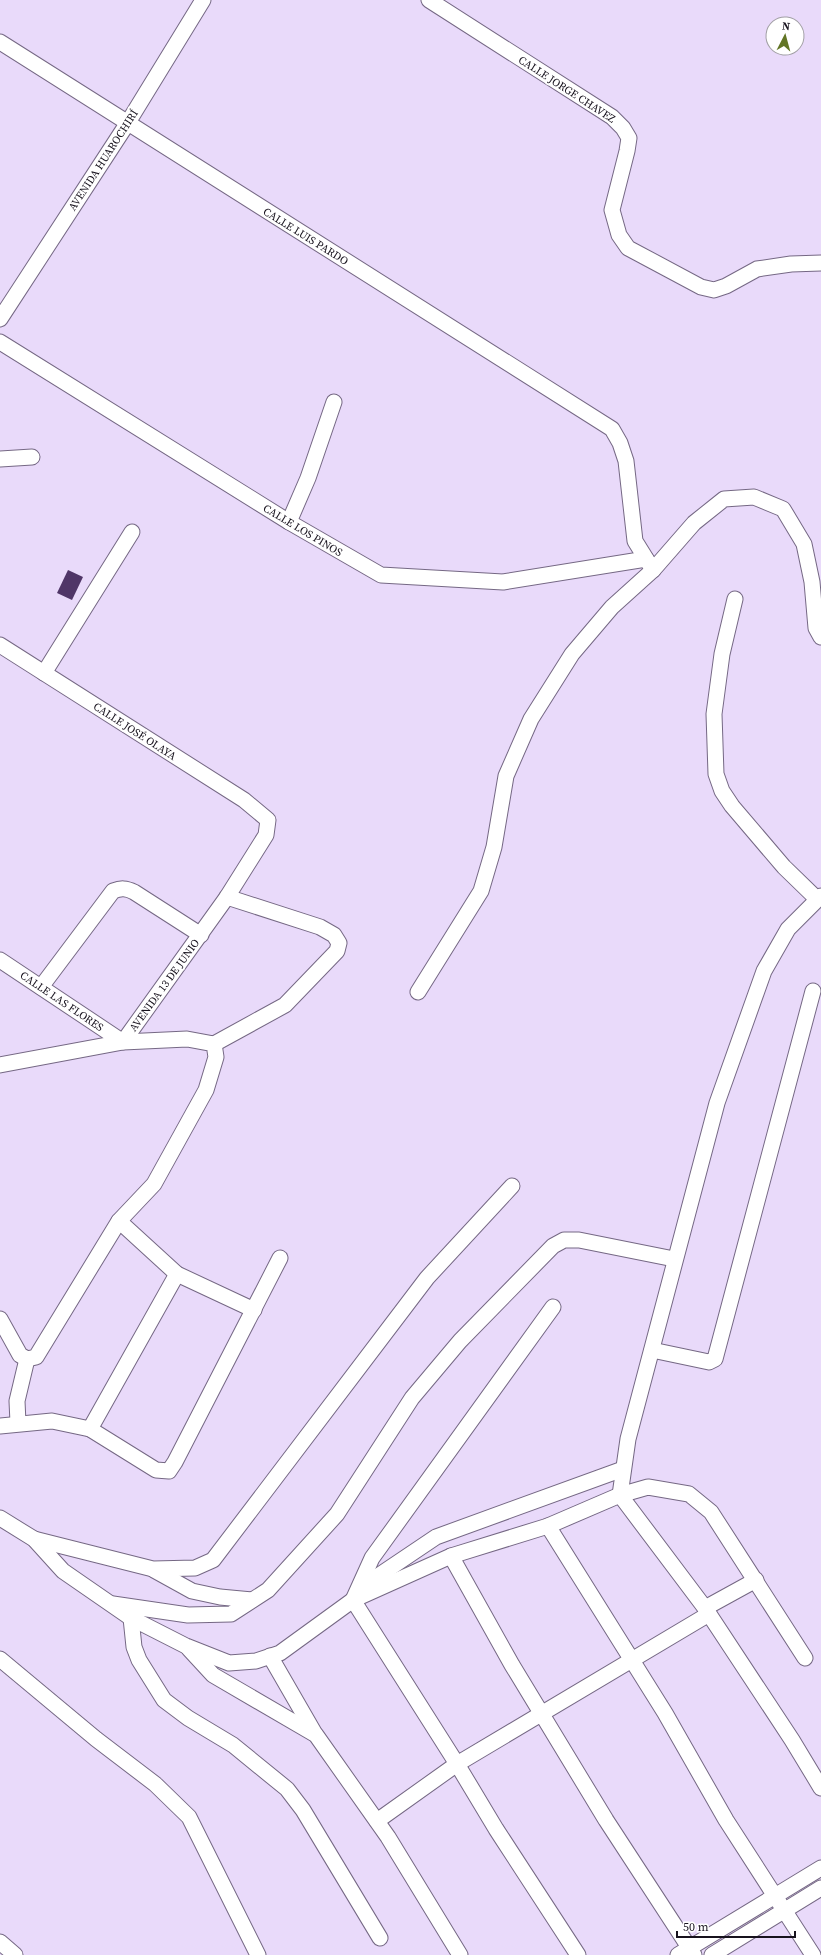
<svg xmlns="http://www.w3.org/2000/svg" width="821" height="1955" font-family="'Source Serif 4',serif">
<style>
.building{fill:#4f3567}
.lines{fill:none;stroke-linecap:round;stroke-linejoin:round}
.street-casing{stroke:#756884;stroke-width:17}
.street{stroke:#fff;stroke-width:15}
.labels{text-anchor:middle;stroke-width:4;stroke-linejoin:round;paint-order:stroke}
.street-label{font-size:11px;fill:#17121d;stroke:#fff}
</style>
<rect width="100%" height="100%" fill="#e9dafa"/>
<polygon class="building" points="68,570 83,577 72,600 57,593"/>
<g class="lines">
<g class="street-casing">
<g id="street">
<polyline points="429,0 612,117 623,128 629,138 627,151 612,210 619,235 628,248 701,287 714,290 726,286 757,269 791,264 821,263"/>
<polyline points="0,42 612,429 620,443 626,461 635,541 653,570 694,523 724,499 754,497 783,509 804,544 812,582 816,628 821,637"/>
<polyline points="0,319 127,124 203,0"/>
<polyline points="0,342 289,522 381,575 503,582 646,559"/>
<polyline points="0,459 32,457"/>
<polyline points="289,522 308,478 334,402"/>
<polyline points="735,599 722,654 714,714 716,774 722,791 732,806 784,867 817,899"/>
<polyline points="0,645 244,800 268,820 266,835 227,897 123,1042 0,1065"/>
<polyline points="44,673 132,532"/>
<polyline points="821,896 788,929 764,971 717,1103 628,1439 620,1495 705,1608 792,1740 821,1788"/>
<polyline points="0,960 123,1042 187,1039 214,1044 216,1057 206,1090 154,1184 119,1221 36,1357 27,1359 20,1355 0,1319"/>
<path d="M41 987 113 891C121 888 126 888 134 892L201 935"/>
<polyline points="418,992 481,891 494,847 506,776 531,719 572,654 612,607 653,570"/>
<polyline points="214,1044 285,1005 337,951 339,943 334,935 320,927 227,897"/>
<polyline points="119,1221 177,1274 254,1310"/>
<polyline points="652,1350 709,1362 715,1359 813,991"/>
<polyline points="18,1423 17,1401 27,1359"/>
<polyline points="0,1426 52,1421 90,1429 156,1470 169,1471 175,1462 280,1258"/>
<polyline points="90,1429 177,1274"/>
<polyline points="0,1518 34,1539 63,1571 131,1618 186,1646 229,1663 256,1661 280,1653 353,1600 451,1556 548,1526 620,1495 648,1487 689,1494 711,1512 805,1658"/>
<polyline points="548,1526 665,1713 726,1820 813,1955"/>
<polyline points="34,1539 153,1569 195,1568 213,1560 427,1278 512,1186"/>
<polyline points="451,1556 512,1665 606,1820 694,1955"/>
<polyline points="154,1570 192,1591 220,1597 252,1600"/>
<polyline points="360,1594 378,1576 436,1537 623,1469"/>
<polyline points="353,1600 457,1764 496,1829 578,1955"/>
<polyline points="353,1600 372,1558 553,1307"/>
<polyline points="113,1604 188,1615 231,1614 268,1590 337,1514 412,1398 460,1341 553,1246 564,1240 579,1240 674,1259"/>
<polyline points="705,1608 756,1580"/>
<polyline points="131,1618 134,1647 139,1660 164,1700 188,1718 233,1745 287,1789 303,1810 380,1938"/>
<polyline points="189,1649 213,1675 316,1735 388,1837 460,1955"/>
<polyline points="270,1656 315,1734"/>
<polyline points="0,1659 96,1739 155,1784 189,1817 258,1955"/>
<polyline points="377,1821 457,1764 709,1614"/>
<polyline points="0,1942 15,1955"/>
<polyline points="678,1955 821,1868"/>
<polyline points="712,1955 821,1888"/>
</g>
</g>
<use href="#street" class="street"/>
</g>
<g class="labels">
<g class="street-label">
<text transform="translate(567 89) rotate(33)" y="4">CALLE JORGE CHAVEZ</text>
<text transform="translate(103 160) rotate(-57)" y="4">AVENIDA HUAROCHIRÍ</text>
<text transform="translate(306 236) rotate(32)" y="4">CALLE LUIS PARDO</text>
<text transform="translate(303 530) rotate(31)" y="4">CALLE LOS PINOS</text>
<text transform="translate(135 731) rotate(33)" y="4">CALLE JOSÉ OLAYA</text>
<text transform="translate(164 985) rotate(-54)" y="4">AVENIDA 13 DE JUNIO</text>
<text transform="translate(62 1001) rotate(34)" y="4">CALLE LAS FLORES</text>
</g>
</g>
<g transform="translate(785 36) rotate(6)"><circle r="19" fill="#ffffff" stroke="#a2a0a5"/>
<path d="M0-3L7 15L0 10L-7 15Z" fill="#627525"/>
<text y="-6" font-size="11" font-weight="bold" text-anchor="middle" fill="#17121d">N</text>
</g>
<path d="M677 1931v6h118v-6" fill="none" stroke="#17121d" stroke-width="2"/>
<text x="683" y="1931" font-size="12" fill="#17121d" stroke="#ffffff" stroke-width="3" paint-order="stroke">50 m</text>
</svg>
